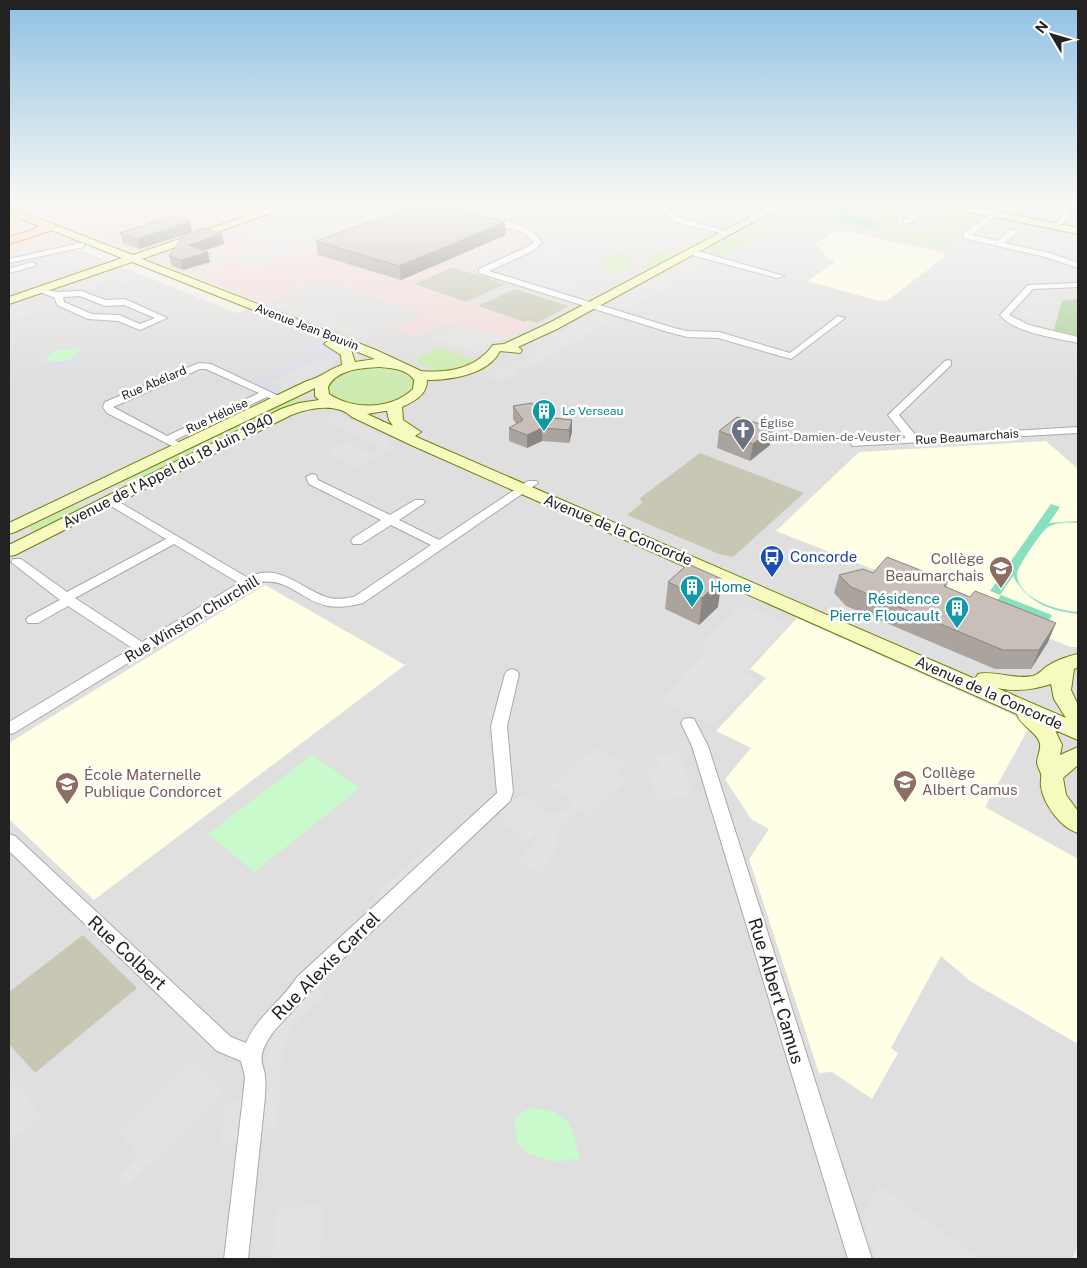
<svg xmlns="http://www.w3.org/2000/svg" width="1087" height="1268" font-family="'Public Sans',sans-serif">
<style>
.residential{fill:#e0dfdf}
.commercial{fill:#f2dad9}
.education{fill:#ffffe5}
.construction{fill:#c7c7b4}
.grass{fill:#cdebb0}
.forest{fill:#add19e}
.park{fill:#c8facc}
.pitch{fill:#88e0be}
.parking{fill:#e2e2e2}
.plaza{fill:#dddde8;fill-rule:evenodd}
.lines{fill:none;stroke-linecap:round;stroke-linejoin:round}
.street-casing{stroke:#a9a9a9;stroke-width:2}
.secondary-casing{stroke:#707d05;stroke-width:2}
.primary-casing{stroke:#a06b00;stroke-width:2}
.street{fill:#fff;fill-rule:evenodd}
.secondary{fill:#f7fabf;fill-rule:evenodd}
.primary{fill:#fcd6a4;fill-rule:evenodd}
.wall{fill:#aba49e}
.shaded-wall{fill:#8b8681}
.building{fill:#c7bfb8;stroke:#8b8681}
.labels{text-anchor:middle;stroke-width:5;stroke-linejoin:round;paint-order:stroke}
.far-street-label{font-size:12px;fill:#222;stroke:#fff}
.far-culture-label{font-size:12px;fill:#0d838f;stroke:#fff;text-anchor:start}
.far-worship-label{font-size:12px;fill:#5b616d;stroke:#fff;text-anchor:start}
.street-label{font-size:15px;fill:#222;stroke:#fff}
.transit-label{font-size:15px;fill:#164399;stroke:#fff;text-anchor:start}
.education-label{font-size:15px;fill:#785e54;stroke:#fff;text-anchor:start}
.culture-label{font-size:15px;fill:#0d838f;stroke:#fff;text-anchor:start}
.near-street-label{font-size:18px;fill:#222;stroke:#fff}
</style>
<rect width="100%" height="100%" fill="#f2efe9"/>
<polygon class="residential" points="433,204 1078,204 1078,1245 1072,1259 9,1259 9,262 74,248 237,313 322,279 425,314 416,336 451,320 506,339 533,325 414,284 453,267 521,244 526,239 522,235 424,208"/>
<polygon class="commercial" points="9,204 433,204 424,208 522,235 526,239 521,244 453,267 415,285 533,325 506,339 451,320 416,336 394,329 424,314 322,279 261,303 96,238 67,247 9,259"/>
<g class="education">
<polygon points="838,230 943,252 946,256 888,300 879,301 807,281 835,262 827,258 815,244"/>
<polygon points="1046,441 1078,469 1078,647 1071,647 776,531 859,452"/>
<polygon points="265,585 405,665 94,900 9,819 9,743"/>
<polygon points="797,618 1013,715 1029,728 985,807 1078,859 1078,1044 970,981 941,956 891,1048 898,1053 872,1099 832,1072 819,1073 749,859 769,829 751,819 725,779 751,748 716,731 766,678 750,669"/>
</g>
<g class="construction">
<polygon points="453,267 455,268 505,284 466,302 414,284"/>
<polygon points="515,289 569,306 537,323 528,320 525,322 478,306"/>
<polygon points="700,453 804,493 733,557 719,554 627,515 642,503 640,498"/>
<polygon points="83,935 137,988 35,1073 9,1044 9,992"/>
</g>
<g class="grass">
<polygon points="793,204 869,204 906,211 893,220 898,221 896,223 929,228 946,216 934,205 936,204 983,214 986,216 944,249 786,212 783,209"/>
<polygon points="777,215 793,218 721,258 707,254 708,250"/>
<polygon points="661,250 672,256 655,265 645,265 644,263 650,259 651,253"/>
<path d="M620 253 629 254 633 261 637 264C622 275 613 277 599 263L600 261Z"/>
<path d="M440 347 474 360C446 374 445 374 417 363L419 357Z"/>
<path d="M378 366 397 369 410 376 414 385C405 406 368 409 349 405 341 404 334 397 327 394 328 368 358 369 378 366Z"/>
<polygon points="296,394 302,404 131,486 120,480"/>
<polygon points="71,503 83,510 37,533 25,525"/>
</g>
<polygon class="forest" points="1078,299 1078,336 1054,330 1062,301"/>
<g class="park">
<path d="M79 349 75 357 66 361 44 362C53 347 63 350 79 349Z"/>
<polygon points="312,755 360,788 254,872 208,834"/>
<path d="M530 1108C569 1110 571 1123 580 1158L556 1162 526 1153 517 1142 514 1118Z"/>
</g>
<g class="pitch">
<polygon points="840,213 879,222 870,228 830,219"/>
<path d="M1051 504 1060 507 1049 523 1078 521V523C1068 522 1057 522 1048 527 1042 530 1017 568 1017 574 1017 599 1059 611 1078 612V614C1049 611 1027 602 1013 576L1000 595 990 591Z"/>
<polygon points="1001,595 1052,615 1045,627 993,606"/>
</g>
<g class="parking">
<polygon points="311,204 365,204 411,217 355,230 252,268 234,261 198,274 188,270 203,264 187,254 168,260 159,257 194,245 225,256 222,257 226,259 236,257 270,244 233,230"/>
<polygon points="51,243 56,246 53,247 55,248 9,258 9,252"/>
<polygon points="556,244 565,247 562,249 565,250 542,261 528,257"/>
<polygon points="692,259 709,264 629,308 613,302"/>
<polygon points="505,266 555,281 559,280 577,285 574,287 580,289 584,287 597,291 594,293 598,295 588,300 496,270"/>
<polygon points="105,272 115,276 120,275 134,281 122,285 109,280 75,292 61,288"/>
<polygon points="1038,295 1059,301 1049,327 1028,323 1032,317 1019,314"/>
<polygon points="85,296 108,307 89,313 69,304 72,303 69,301"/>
<polygon points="294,301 326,313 322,315 325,316 330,314 370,329 362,333 366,335 359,338 275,306"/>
<polygon points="23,302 37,311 9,321 9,306"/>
<polygon points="597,313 614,318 530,368 525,366 515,369 519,372 501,382 484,375 502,365 506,367 525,359 538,350 534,348"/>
<polygon points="463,324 480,330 502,338 474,353 433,338"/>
<polygon points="319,360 333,367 286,389 271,382"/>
<polygon points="937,379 945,382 911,414 902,411"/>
<polygon points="334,414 391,439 386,443 395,447 359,468 327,453 346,442 370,453 381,447 322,420"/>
<polygon points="742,604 787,624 743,671 756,679 713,725 665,702 664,696 702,657 704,640"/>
<polygon points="597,747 625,765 617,773 628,780 588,816 578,809 557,829 559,841 557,850 541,873 517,861 539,837 535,834 528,841 500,823 507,816 502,813 521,794 553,815 564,811 573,802 551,786"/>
<polygon points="680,753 693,796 656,800 647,768 659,767 656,755"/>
<polygon points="428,846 437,853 385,901 376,894"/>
<polygon points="317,986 326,995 295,1023 286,1038 282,1058 277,1127 262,1128 267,1055 274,1034 285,1014"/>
<polygon points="192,1062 224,1093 126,1187 118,1176 139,1156 118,1132"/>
<polygon points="9,1076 42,1115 9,1142"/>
<polygon points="242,1101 238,1143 220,1145 225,1103"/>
<polygon points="879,1185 980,1259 877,1259 862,1217"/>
<polygon points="323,1203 321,1259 273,1259 276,1210"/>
</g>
<g class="plaza">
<path d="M300 343 311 346 312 344 324 345 339 351 343 354 342 362 285 393 276 394 249 380 311 352 296 345ZM315 358 324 362 328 360 337 364 286 389 279 388 268 381 272 378 276 380 288 374 284 372 291 373 301 368 298 366 302 364 306 366 316 361 313 360Z"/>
<polygon points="85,351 84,354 95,356 59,370 55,368 56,365 43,365 44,362 66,361 75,357 78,352"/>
</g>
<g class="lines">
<g class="street-casing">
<g id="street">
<polygon points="647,204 657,204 670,209 675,216 682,218 732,233 728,235 676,222 669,219 665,211"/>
<polygon points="904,204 912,204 911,206 923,214 910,223 904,223 904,219 914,214 910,210 903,208 902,207"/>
<polygon points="1056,204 1063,204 1071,216 1056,229 1052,227 1063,216"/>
<polygon points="992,213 998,214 972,235 997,241 1010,230 1016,230 1016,234 1004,243 1050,253 1078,263 1078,268 1045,257 963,238 963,234"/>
<path d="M486 219C504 218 532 226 542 242L533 251 489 271 674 328 687 331 719 332 790 353 838 316 845 318 791 359 718 338 687 337 668 332 479 273V269L527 247 534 242 521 231 486 223Z"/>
<polygon points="81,243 84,243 84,247 9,263 9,259"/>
<polygon points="688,250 694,250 784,276 777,278 688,254"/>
<polygon points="32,262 36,264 35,266 9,273 9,269"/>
<path d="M1078 283V287L1033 289 1009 315 1029 325 1078 337V343C1056 338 1014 333 1000 315L1028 285Z"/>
<path d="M40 288 56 292 81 291 106 300 125 299 167 318 140 330 118 321 88 319 57 305 55 298 40 292ZM80 296 105 306 124 305 155 318 140 324 119 315 92 314 64 302 63 297Z"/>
<polygon points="948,360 951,361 951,365 899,415 917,437 1078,427 1078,433 852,446 851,444 852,442 856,441 906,438 888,415 945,361"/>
<path d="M199 363 211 364 285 399 280 402 267 397 175 440 185 447 180 450 107 413 103 407 105 402ZM200 369H206L259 393 167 436 113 407Z"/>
<path d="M312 474 316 475 318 480 390 515 415 500H423L425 502 423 504 399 520 439 540 528 481H536L538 483 363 603C351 606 340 608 328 606 302 601 289 578 260 582L14 733 9 734V722L132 648 68 606 38 623H28L26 620 28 617 60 600 11 562 13 559H21L67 592 166 539 106 503 104 501 106 499H114L248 578C278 560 303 591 330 598 338 600 346 598 354 597L431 545 391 525 361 544H353L351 541 353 538 381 520 309 484 306 477ZM174 544 239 583 142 642 75 598Z"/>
<path d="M512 669 517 671 519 674 507 726 513 792 510 801 311 989C297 1011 268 1029 262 1054 260 1062 265 1070 265 1077 266 1084 265 1091 265 1097L248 1259H224L243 1097 245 1077 241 1061 217 1051 9 851V834L15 836 231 1037 246 1043C257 1016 282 1001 297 977L497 793 491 726 505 674 507 671Z"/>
<polygon points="689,718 694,719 708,746 872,1259 848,1259 692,746 681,723 684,719"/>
</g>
</g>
<g class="secondary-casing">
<g id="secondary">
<path d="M281 204H296L142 259 376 350 421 371C443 373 469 370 485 354 488 352 490 348 493 345L504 344 549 323 774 204H786L557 329 518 347 522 350 520 353 500 351C488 375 450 380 427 380 427 395 415 401 402 407L403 420 421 432 415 436 421 439 975 679 978 674C994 670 1014 680 1033 676 1040 674 1043 668 1049 665 1057 660 1069 656 1078 654V667L1074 669 1071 690 1078 705V740L1055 730 1062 745 1060 755 1078 747V765L1063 778 1066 795 1078 811V833C1061 828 1043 804 1041 786 1040 782 1042 778 1041 774 1040 771 1038 767 1037 763 1037 757 1041 750 1040 744 1038 732 1020 726 1017 714L411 445 352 417C337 402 309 408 291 415L15 555 9 556V545L281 409 299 403 319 400 315 396V388L15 532 9 534V523L307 381C320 378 329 369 342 365L341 355 324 344 329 340 132 262 9 304V297L122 258 51 230 36 231V227L55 225 133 255ZM343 346 375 359 355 362 351 350ZM379 367C392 368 407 369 414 380L413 389C391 410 353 410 329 394L328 387C337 369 362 368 379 367ZM385 411H387L389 420 393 426 367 414ZM1051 684 1054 699 1066 718 997 688C1016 692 1032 690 1051 684Z"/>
<polygon points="941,204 961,204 1078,228 1078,234 946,207"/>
</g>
</g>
<g class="primary-casing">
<polygon id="primary" points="9,207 56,225 58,227 56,229 9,244 9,237 41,227 9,214"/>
</g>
<use href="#street" class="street"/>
<use href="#secondary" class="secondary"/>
<use href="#primary" class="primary"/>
</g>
<g class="wall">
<polygon points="192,232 140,249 123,243 120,233"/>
<polygon points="222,234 224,244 203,251 210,262 183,270 172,266 169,256"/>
<polygon points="506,235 401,280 318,255 316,241"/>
<polygon points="513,406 545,417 572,420 572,432 569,443 542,441 527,448 509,441 509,428 516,424 513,419"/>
<polygon points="719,431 770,445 750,461 717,448"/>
<polygon points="688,564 718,607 699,625 665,609 668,582"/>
<polygon points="873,573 948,581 946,587 1048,642 1031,669 995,669 846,606 834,593 839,575"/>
</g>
<g class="shaded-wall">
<polygon points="190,222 192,232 140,249 137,239"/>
<polygon points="505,222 506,235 401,280 399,266"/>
<polygon points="222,234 224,244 191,255 189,245"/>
<polygon points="208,252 210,262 183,270 181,260"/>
<polygon points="572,420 572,432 569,443 569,430"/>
<polygon points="542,428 542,441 527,448 527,435"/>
<polygon points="773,428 770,445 750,461 753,444"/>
<polygon points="722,579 718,607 699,625 702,598"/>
<polygon points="1056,623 1048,642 1031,669 1039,650"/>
</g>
<g class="building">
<polygon points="418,204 439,204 505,222 399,266 316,241 368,222 377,222 398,214 402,210"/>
<polygon points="172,216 190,222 137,239 120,233"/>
<polygon points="205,228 222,234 189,245 208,252 181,260 169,256 183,236"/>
<polygon points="532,403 545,417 572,420 569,430 542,428 527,435 509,428 523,420 513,406"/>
<polygon points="737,417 773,428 753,444 719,431"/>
<polygon points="887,557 948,581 944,586 970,597 975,591 1056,623 1039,650 1003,650 851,587 839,575 863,569 873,573"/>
<polygon points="688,564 722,579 702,598 668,582"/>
</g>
<linearGradient id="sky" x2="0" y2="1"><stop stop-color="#8fc0e4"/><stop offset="0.53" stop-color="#f9f8f5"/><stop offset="1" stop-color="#f9f8f5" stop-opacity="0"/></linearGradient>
<rect width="1087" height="382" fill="url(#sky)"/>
<defs>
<g id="building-pin" transform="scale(1.25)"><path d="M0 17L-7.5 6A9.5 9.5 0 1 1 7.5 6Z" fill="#0f9aa8" stroke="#fff"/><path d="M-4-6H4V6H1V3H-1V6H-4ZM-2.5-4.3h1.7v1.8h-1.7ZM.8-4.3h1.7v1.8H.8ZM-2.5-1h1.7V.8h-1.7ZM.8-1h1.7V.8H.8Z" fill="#fff"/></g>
<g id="church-pin" transform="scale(1.25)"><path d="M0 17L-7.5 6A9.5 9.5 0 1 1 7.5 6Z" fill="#6b7280" stroke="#fff"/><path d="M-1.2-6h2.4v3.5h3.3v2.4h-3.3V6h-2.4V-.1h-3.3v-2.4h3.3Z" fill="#fff"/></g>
<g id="bus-pin" transform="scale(1.25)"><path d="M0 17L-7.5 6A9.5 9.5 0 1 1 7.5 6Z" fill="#1a4fb4" stroke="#fff"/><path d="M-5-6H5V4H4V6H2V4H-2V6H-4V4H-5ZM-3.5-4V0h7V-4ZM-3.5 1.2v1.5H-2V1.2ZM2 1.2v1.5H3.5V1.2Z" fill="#fff"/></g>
<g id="school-pin" transform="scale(1.25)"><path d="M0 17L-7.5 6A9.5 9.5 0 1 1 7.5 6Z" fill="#8d6e63" stroke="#fff"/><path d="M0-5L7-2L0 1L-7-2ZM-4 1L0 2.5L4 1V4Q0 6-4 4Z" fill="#fff"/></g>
</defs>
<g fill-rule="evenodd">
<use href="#building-pin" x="544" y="411"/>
<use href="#church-pin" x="743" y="430"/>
<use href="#bus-pin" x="772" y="557"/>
<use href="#school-pin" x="1001" y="568"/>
<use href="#building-pin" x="692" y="587"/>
<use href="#building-pin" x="957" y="608"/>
<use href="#school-pin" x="905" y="782"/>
<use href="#school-pin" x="67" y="784"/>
</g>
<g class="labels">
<g class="far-street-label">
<text transform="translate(307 327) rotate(21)" y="4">Avenue Jean Bouvin</text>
<text transform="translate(154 383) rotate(-23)" y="4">Rue Abélard</text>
<text transform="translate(217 416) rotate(-25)" y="4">Rue Héloise</text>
<text transform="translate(967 437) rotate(-4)" y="4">Rue Beaumarchais</text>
</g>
<g class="far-culture-label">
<text x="562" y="415">Le Verseau</text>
</g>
<g class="far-worship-label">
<text x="760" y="427">Église<tspan x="760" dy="14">Saint-Damien-de-Veuster</tspan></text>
</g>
<g class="street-label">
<text transform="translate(168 471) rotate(-27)" y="5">Avenue de l'Appel du 18 Juin 1940</text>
<text transform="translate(618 530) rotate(23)" y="5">Avenue de la Concorde</text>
<text transform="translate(192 619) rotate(-31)" y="5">Rue Winston Churchill</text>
<text transform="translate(989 693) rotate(24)" y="5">Avenue de la Concorde</text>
</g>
<g class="transit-label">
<text x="790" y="562">Concorde</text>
</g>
<g class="education-label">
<text x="984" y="564" text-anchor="end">Collège<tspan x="984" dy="17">Beaumarchais</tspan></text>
<text x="922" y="778">Collège<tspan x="922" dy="17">Albert Camus</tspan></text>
<text x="84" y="780">École Maternelle<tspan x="84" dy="17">Publique Condorcet</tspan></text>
</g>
<g class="culture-label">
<text x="710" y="592">Home</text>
<text x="940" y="604" text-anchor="end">Résidence<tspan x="940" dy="17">Pierre Floucault</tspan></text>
</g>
<g class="near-street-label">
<text transform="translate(127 953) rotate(43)" y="6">Rue Colbert</text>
<text transform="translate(326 966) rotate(-45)" y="6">Rue Alexis Carrel</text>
<text transform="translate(776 991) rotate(73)" y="6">Rue Albert Camus</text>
</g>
</g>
<rect width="1087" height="1268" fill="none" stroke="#222222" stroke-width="20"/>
<g transform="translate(1052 35) rotate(308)" stroke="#ffffff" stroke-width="4" paint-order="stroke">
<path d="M0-4L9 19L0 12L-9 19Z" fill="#222222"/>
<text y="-8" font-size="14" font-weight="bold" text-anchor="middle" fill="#222222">N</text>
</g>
</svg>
